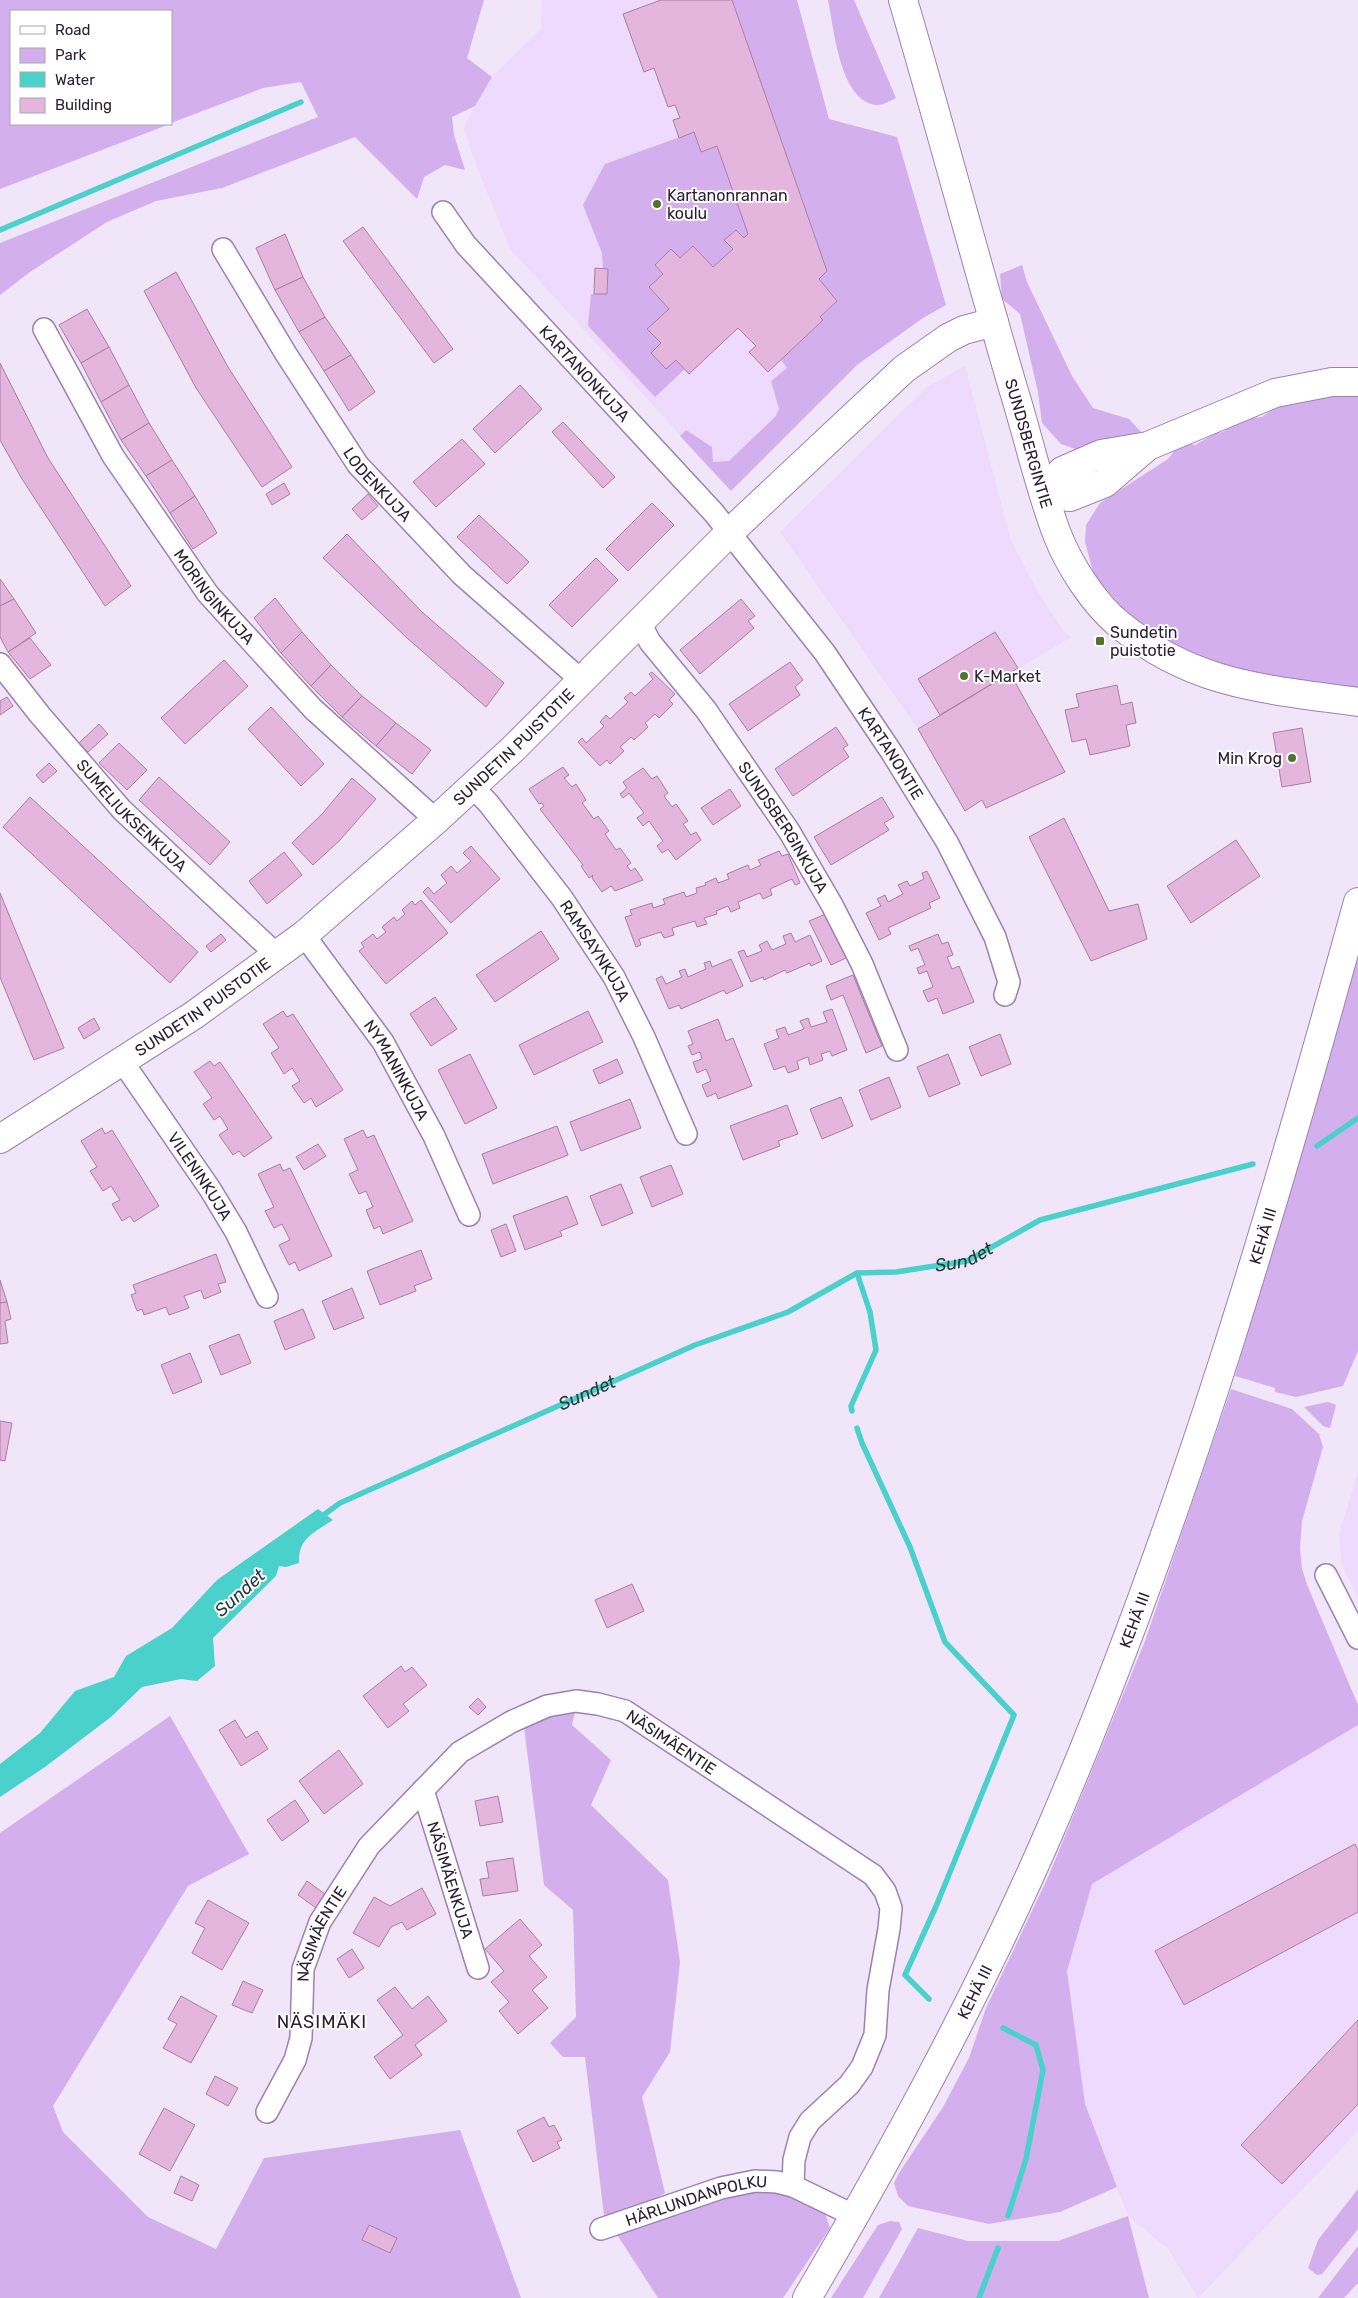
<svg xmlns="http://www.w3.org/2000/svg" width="1358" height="2298" font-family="Rubik,sans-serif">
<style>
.built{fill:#eedafc}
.green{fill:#d4afed}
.water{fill:#4ad1cb}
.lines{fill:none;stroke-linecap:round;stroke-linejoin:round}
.stream{stroke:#4ad1cb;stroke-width:5.5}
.building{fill:#e4b5dd;stroke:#aa7ea4}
.street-casing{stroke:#9d81b0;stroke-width:24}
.secondary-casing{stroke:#9d81b0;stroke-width:30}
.highway-casing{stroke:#9d81b0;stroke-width:30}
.street{stroke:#fff;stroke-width:21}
.secondary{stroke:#fff;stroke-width:28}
.highway{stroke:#fff;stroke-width:28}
.poi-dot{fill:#51742c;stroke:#fff;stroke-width:2}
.labels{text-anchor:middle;stroke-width:4;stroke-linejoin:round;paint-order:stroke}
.poi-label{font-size:16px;fill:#2b2033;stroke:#fff;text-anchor:start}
.street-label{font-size:16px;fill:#2b2033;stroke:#fff}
.water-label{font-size:18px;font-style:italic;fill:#233a38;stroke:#fff}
.neighbourhood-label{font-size:18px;letter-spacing:1px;fill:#2b2033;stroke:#fff}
</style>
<rect width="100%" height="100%" fill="#f0e5f9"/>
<g class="built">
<polygon points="542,0 740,0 862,330 779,409 775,417 716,474 510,249 474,160 464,128 467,121 492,77 541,29"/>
<polygon points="965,366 1011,541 1037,590 1063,630 1071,637 918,729 780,532 927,387"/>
<polygon points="1358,1473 1358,1598 1342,1564 1339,1534"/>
<polygon points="1358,1725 1358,2131 1198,2298 1168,2249 1128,2216 1085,2104 1067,1971 1092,1884"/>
</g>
<g class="green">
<polygon points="0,0 484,0 467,58 492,77 475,106 452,117 454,135 465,170 445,165 424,177 417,199 355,137 222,188 156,201 107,222 30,272 0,295 0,243 318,117 301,82 263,88 171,123 171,11 11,11 11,124 170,124 0,189"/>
<polygon points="732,0 797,0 829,119 897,137 946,305 923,318 857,365 731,491 680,436 686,430 712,447 713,462 729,461 775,417 779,409 771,381 787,368 781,360 823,320 820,317 837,301 819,279 827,270"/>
<path d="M828 0H854L896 98C891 100 884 105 878 105 840 104 834 28 828 0Z"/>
<polygon points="694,132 701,152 717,146 748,234 744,238 735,230 725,240 733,249 713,267 693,246 680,258 671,249 655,265 663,274 649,287 669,309 648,329 661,343 651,353 666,369 676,360 685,369 655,397 588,326 591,294 607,294 608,269 603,269 602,253 583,205 605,164"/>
<polygon points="1022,265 1027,282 1072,376 1093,408 1129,419 1141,432 1093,447 1075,449 1061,444 1042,423 1038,392 1020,314 1002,299 1000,274"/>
<polygon points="1353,393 1358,393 1358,689 1278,680 1205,661 1157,637 1128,614 1094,575 1085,542 1086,525 1100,503 1168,459 1175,450 1186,443 1195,445 1216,433 1223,432 1242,419 1262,417 1276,407"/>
<polygon points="1358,957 1358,1351 1343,1386 1296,1397 1275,1392 1275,1388 1235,1376"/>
<polygon points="1231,1389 1292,1409 1319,1434 1323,1447 1302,1521 1300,1548 1302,1569 1308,1587 1358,1705 1358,1725 1092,1884 1067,1971 1085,2104 1117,2187 1060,2212 989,2224 908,2206 898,2196 894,2183 899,2173 943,2107 969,2058 986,2008 1049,1875 1145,1641"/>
<polygon points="1328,1402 1336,1405 1330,1428 1323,1426 1304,1407"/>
<polygon points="575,1712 572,1725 611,1760 591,1805 668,1880 680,1962 670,2052 642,2097 665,2193 636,2210 604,2215 585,2057 563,2057 550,2043 576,2017 573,1910 544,1885 524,1727 537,1719"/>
<polygon points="170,1716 249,1854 188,1886 53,2106 63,2132 148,2217 216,2249 264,2158 460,2130 521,2298 0,2298 0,1833"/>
<polygon points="1358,2189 1358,2229 1322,2274 1317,2275 1308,2268 1318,2240"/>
<polygon points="758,2191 785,2193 825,2213 830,2228 783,2298 658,2298 614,2230 698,2204"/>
<polygon points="1128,2216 1149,2298 879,2298 918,2228 968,2241 1058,2241"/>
<polygon points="890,2221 899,2222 902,2229 863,2298 831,2298 878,2225"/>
<polygon points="1358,2246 1358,2283 1344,2298 1318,2298"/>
</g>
<path class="water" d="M318 1509 333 1520C314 1533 298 1538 299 1563L286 1567 279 1566 276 1576 213 1638 215 1666 197 1681 181 1679 142 1687 111 1717 45 1767 0 1797V1764L40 1733 75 1691 114 1677 126 1656 172 1628 217 1580Z"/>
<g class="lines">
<g class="stream">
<polyline points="0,230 301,102"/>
<polyline points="1317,1146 1358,1118"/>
<polyline points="852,1411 851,1406 876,1350 870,1312 857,1273"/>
<polyline points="857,1428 862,1443 910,1547 945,1642 1014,1715 937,1904 905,1975 929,1999"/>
<path id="s1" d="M325 1514 340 1503 695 1345 788 1312 857 1273 896 1272 967 1261 1040 1220 1253 1164"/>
<polyline points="1003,2028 1036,2045 1043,2070 1026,2159 1008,2216"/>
<polyline points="979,2298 998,2248"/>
</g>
</g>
<g class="building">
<polygon points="661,0 732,0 827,271 819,279 837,301 820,317 823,320 768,372 749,352 756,346 738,328 689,374 676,360 666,369 651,353 661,343 647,329 669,309 649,287 663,274 655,265 671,249 680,258 693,246 713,267 733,249 724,240 736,230 744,238 748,234 717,146 701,152 694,132 679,138 673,120 680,118 675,105 668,107 654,68 644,72 623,14"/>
<polygon points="363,227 453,349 434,363 343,241"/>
<polygon points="285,234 303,277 275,290 256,248"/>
<polygon points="595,268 608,269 607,294 594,294"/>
<polygon points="176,272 228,367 292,467 262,487 196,388 144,291"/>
<polygon points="303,277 325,317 299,332 275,290"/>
<polygon points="87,309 109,347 81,363 59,325"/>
<polygon points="325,317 351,355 324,371 299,332"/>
<polygon points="109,347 129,385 101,402 81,363"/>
<polygon points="351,355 375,392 349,411 324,371"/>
<polygon points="0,363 48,458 131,586 105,606 22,479 0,440"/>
<polygon points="129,385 149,423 121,440 101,402"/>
<polygon points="520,385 542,409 495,453 473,429"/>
<polygon points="563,422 615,477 603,488 552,432"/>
<polygon points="149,423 172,460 146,476 121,440"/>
<polygon points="462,439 485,464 436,507 413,482"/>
<polygon points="172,460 195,496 170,513 146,476"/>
<polygon points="284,483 290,494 272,505 266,494"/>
<polygon points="368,494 378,506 362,520 352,509"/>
<polygon points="195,496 217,533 193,549 170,513"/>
<polygon points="652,503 674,525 628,571 606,549"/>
<polygon points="479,515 529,562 507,584 457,537"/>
<polygon points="347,534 422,612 504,683 486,707 407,638 323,558"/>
<polygon points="596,558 618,580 572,627 549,605"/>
<polygon points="0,579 14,599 0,606"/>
<polygon points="275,598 302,632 281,653 254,618"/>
<polygon points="14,599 36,633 8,652 0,637 0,606"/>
<polygon points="741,599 755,616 748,621 754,628 700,674 680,650"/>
<polygon points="302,632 331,665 311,686 281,653"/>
<polygon points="995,632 1018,668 940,715 918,679"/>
<polygon points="30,638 51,665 30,679 8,652"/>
<polygon points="224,660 248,686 185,744 161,718"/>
<polygon points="790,662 803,680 795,687 800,695 748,731 729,704"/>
<polygon points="331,665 362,696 342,717 311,686"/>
<polygon points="652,672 675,694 669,700 673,704 659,718 655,714 645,723 648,727 634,740 631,737 620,747 624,751 610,764 607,760 600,766 578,742 582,738 586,743 604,726 600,722 606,715 610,719 628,702 624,698 631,692 635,696 653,679 649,674"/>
<polygon points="1010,673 1065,772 986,808 982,800 965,811 918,729"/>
<polygon points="1117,685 1121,705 1132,702 1136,723 1126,725 1130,746 1090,755 1086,739 1072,742 1065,710 1079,707 1076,694"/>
<polygon points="362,696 396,723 376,746 342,717"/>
<polygon points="7,697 13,706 0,715 0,701"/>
<polygon points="271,707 324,764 301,786 248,729"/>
<polygon points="396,723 431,750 412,774 376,746"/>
<polygon points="99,724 108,734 88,752 79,743"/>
<polygon points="836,727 848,745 843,748 849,757 793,796 775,769"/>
<polygon points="1302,728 1311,782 1282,787 1273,733"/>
<polygon points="119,743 147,770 127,790 99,763"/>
<polygon points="49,763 57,771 43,783 36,775"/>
<polygon points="563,767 569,775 564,778 572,787 576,784 586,800 582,803 594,819 598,816 609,831 605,834 616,850 620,848 631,863 627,866 631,871 635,868 643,880 615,891 611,886 602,892 592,878 593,875 589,878 581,866 583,865 540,809 544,806 542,803 539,804 529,789"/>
<polygon points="643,768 652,779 657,776 668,793 664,796 672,807 676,804 688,821 683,824 691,835 696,832 701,840 676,860 668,849 662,853 657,846 663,841 649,821 643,826 637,818 644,813 629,793 623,798 620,794 627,788 623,782"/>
<polygon points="159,777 230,842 210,865 139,800"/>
<polygon points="352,778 376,799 339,841 313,865 292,843 323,813"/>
<polygon points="730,789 741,806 713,825 701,808"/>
<polygon points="30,797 198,952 170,983 3,827"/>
<polygon points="882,797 894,817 884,823 889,830 831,865 814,837"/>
<polygon points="1064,818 1109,911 1138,904 1147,939 1091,961 1029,837"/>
<polygon points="1236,840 1260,876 1191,923 1167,886"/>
<polygon points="471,846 500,879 451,923 423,892 428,887 434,894 447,883 441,875 451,866 457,873 471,861 463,853"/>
<polygon points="779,851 782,856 788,854 800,883 795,885 792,879 770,889 772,895 763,899 760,893 738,902 740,908 731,912 728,906 716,911 717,914 704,918 707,924 697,927 695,921 672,928 674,935 664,938 661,932 639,939 641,945 636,947 625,917 632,915 630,910 652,903 653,908 665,904 663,899 684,892 686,897 697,893 696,888 706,885 705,883 716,878 718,883 729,879 727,874 748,865 750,870 761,865 758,860"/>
<polygon points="284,852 302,875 267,904 249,881"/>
<polygon points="927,871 940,898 929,903 931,908 888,928 891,934 879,940 866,913 881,906 877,899 885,895 888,902 903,894 898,885 907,881 910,886 924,879 922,873"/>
<polygon points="0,893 64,1048 34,1060 0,977"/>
<polygon points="421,900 448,933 386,984 359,951 364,947 361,943 373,934 377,939 386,932 382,927 394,917 397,921 405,914 402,910 412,901 415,905"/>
<polygon points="826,914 848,957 831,965 809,921"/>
<polygon points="541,931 559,959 495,1002 476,975"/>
<polygon points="791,933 795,942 810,935 822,961 811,966 810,963 787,973 785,970 764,980 763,977 751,982 738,952 744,950 747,957 762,951 759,945 767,941 772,950 786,944 783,936"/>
<polygon points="221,934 226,940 211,952 206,946"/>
<polygon points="938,934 942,944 948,942 953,955 947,957 952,969 959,966 974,1002 943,1014 937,998 928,1002 923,991 933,987 927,971 919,974 917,968 925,965 918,948 911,951 909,946"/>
<polygon points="731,959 743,986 726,994 724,990 681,1009 679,1005 669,1009 656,979 662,976 666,984 682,977 679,971 685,969 688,977 706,969 704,963 710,961 712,967"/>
<polygon points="853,975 882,1046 866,1053 843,995 831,1000 826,986"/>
<polygon points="435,997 457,1029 431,1046 410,1014"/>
<polygon points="832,1009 847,1050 832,1056 830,1051 821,1054 823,1060 810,1065 808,1057 797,1061 799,1069 788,1073 785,1066 774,1070 764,1044 779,1038 776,1030 785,1027 788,1035 804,1029 800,1021 808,1018 811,1027 827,1022 823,1012"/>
<polygon points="283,1011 287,1017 293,1014 343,1090 316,1107 311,1098 304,1103 292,1086 300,1081 292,1068 284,1074 271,1053 279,1048 263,1024"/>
<polygon points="588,1011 603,1042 534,1075 519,1045"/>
<polygon points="94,1018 100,1029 84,1039 78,1028"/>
<polygon points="718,1019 726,1041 733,1038 752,1086 718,1099 716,1093 707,1097 702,1085 711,1081 706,1069 697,1073 693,1062 702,1059 700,1052 692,1055 688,1046 693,1044 688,1031"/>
<polygon points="1000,1034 1011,1064 981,1076 969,1047"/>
<polygon points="470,1054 497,1108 465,1124 438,1070"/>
<polygon points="948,1054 960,1084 929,1097 917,1067"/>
<polygon points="617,1059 623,1073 599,1084 593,1070"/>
<polygon points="210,1061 214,1066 220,1062 272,1138 244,1157 239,1151 233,1155 219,1135 228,1129 220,1116 214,1120 203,1104 212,1098 194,1072"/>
<polygon points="889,1077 901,1107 871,1120 859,1090"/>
<polygon points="841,1097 853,1126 822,1139 810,1109"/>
<polygon points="630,1099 641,1128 581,1151 570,1122"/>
<polygon points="787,1105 798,1134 778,1141 780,1146 743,1160 730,1126"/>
<polygon points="557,1126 568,1155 493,1184 482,1154"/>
<polygon points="102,1128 105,1134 112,1130 159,1206 134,1222 130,1216 122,1221 112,1204 120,1200 111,1186 103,1191 90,1171 97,1167 81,1141"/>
<polygon points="363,1130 367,1138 374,1135 413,1221 383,1234 380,1226 374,1229 366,1210 373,1207 366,1191 359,1194 349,1174 358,1170 344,1139"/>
<polygon points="318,1144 326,1156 304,1170 296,1157"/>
<polygon points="280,1164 283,1171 290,1168 332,1256 299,1271 295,1262 289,1265 279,1245 290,1240 282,1224 274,1228 265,1211 274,1207 258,1174"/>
<polygon points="671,1165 683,1194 652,1207 640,1177"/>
<polygon points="621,1184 633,1213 602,1226 590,1196"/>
<polygon points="567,1196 578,1224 560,1231 562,1236 525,1250 513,1216"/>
<polygon points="506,1224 516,1251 501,1257 491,1230"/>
<polygon points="421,1250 432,1279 414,1286 416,1291 380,1305 367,1271"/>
<polygon points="216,1254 226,1282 218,1284 221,1292 204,1299 201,1290 184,1296 189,1308 169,1315 166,1307 144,1315 142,1309 137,1311 131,1295 136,1293 133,1285"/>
<polygon points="0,1280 7,1302 0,1303"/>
<polygon points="352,1288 364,1318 334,1330 322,1301"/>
<polygon points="7,1302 11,1319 5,1321 8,1343 0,1344 0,1303"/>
<polygon points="303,1309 315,1338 285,1350 274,1321"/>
<polygon points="239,1334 251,1363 221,1375 209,1346"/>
<polygon points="190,1353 202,1382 173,1394 161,1365"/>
<polygon points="0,1421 12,1423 5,1461 0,1460"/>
<polygon points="632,1584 644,1611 607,1628 595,1600"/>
<polygon points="401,1666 405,1672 412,1667 427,1685 403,1704 409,1711 388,1728 363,1696"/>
<polygon points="478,1698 486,1707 478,1715 469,1707"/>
<polygon points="235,1720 246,1738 257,1731 268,1749 241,1766 219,1730"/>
<polygon points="339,1750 363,1784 324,1814 299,1781"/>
<polygon points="498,1796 503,1822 480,1826 475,1801"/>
<polygon points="295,1800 309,1821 282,1841 267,1820"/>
<polygon points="1355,1844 1358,1850 1358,1912 1184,2005 1155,1951"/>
<polygon points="513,1858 518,1891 483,1896 480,1879 489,1878 486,1862"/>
<polygon points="307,1881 325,1894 316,1908 298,1895"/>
<polygon points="422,1888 436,1914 407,1930 402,1922 391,1927 379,1947 353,1933 374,1897 390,1906"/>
<polygon points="208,1900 249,1923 222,1970 192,1953 205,1928 195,1923"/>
<polygon points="520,1919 542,1945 529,1956 547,1977 532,1990 548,2008 518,2034 499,2011 509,2002 491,1982 504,1971 485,1949"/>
<polygon points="352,1949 364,1968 349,1978 337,1959"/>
<polygon points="243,1981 263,1990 252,2013 232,2005"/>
<polygon points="395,1987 412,2009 428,1996 447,2021 415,2045 422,2055 390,2079 374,2057 403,2035 377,2000"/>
<polygon points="181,1996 217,2016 191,2063 163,2048 177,2024 168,2019"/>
<polygon points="1358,2020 1358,2104 1282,2184 1241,2145"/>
<polygon points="215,2076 238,2088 228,2106 206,2094"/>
<polygon points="164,2108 195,2125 170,2171 139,2154"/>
<polygon points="544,2117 549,2127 554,2125 562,2140 557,2142 560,2148 533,2162 517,2131"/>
<polygon points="181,2176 199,2185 192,2201 174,2193"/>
<polygon points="369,2225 397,2238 390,2253 362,2240"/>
</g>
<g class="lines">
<g class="street-casing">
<g id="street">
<path id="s2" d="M443 212 466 245 714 513 825 653 892 753 947 842 995 937 1009 982 1005 995"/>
<path id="s3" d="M223 249 286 354 358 465 462 575 581 680"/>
<path id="s4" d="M44 329 113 456 208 594 313 709 436 820"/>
<path id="s5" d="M640 623 650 642 706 710 789 831 832 905 862 964 897 1050"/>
<path id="s6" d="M0 664 40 715 122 810 277 955"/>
<path id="s7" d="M472 786 489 804 562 898 614 977 644 1037 686 1134"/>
<path id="s8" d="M304 935 383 1042 434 1136 469 1215"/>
<path id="s9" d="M122 1061 210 1189 236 1232 267 1297"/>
<polyline points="1326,1575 1358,1638"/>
<path id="s10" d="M423 1790 478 1968"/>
<path id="s11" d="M267 2112 295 2060 301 2038 303 1969 320 1922 369 1846 460 1752 511 1722 547 1706 576 1701 598 1704 625 1711 873 1875 885 1891 891 1908 889 1929 878 1990 875 2035 862 2067 849 2085 810 2121 800 2137 794 2160 793 2186"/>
<path id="s12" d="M601 2229 721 2188 755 2181 777 2182 793 2186 855 2216"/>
</g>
</g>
<g class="secondary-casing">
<g id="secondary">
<path id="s13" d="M903 0C941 129 975 259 1013 388 1028 436 1039 487 1057 534 1069 565 1094 604 1120 625 1195 686 1266 689 1358 702"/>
<path id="s14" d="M0 1139 194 1015 304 935 436 820 514 748 730 532 904 369 948 338 964 330 994 322"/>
</g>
</g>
<g class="highway-casing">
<g id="highway">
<polyline points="1148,446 1105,483 1070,497 1045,494 1062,471 1101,454 1148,446 1275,393 1332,382 1358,382"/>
<path id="s15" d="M807 2298C896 2146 981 1990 1051 1828 1180 1528 1272 1215 1358 902"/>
</g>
</g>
<use href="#street" class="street"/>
<use href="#secondary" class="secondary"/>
<use href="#highway" class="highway"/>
</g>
<g class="poi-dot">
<circle cx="657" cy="204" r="5"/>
<rect x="1095" y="636" width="10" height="10" rx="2.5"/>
<circle cx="964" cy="676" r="5"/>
<circle cx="1292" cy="758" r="5"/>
</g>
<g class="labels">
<g class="poi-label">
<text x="667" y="201">Kartanonrannan<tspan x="667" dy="18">koulu</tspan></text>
<text x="1110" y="638">Sundetin<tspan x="1110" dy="18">puistotie</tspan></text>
<text x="974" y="682">K-Market</text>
<text x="1282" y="764" text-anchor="end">Min Krog</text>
</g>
<g class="street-label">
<text dy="6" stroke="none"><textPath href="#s2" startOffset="215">KARTANONKUJA</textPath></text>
<text dy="6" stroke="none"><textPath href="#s13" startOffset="461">SUNDSBERGINTIE</textPath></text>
<text dy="6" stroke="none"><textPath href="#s3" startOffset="282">LODENKUJA</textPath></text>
<text dy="6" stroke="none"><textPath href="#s4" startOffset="318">MORINGINKUJA</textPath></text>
<text dy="6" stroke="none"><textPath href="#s14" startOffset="648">SUNDETIN PUISTOTIE</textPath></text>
<text dy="6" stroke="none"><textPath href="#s2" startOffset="704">KARTANONTIE</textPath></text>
<text dy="6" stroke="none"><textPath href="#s6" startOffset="201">SUMELIUKSENKUJA</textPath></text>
<text dy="6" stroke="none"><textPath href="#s5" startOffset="250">SUNDSBERGINKUJA</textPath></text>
<text dy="6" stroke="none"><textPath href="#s7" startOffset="206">RAMSAYNKUJA</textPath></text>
<text dy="6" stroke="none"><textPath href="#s14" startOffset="242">SUNDETIN PUISTOTIE</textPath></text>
<text dy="6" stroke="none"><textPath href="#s8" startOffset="164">NYMANINKUJA</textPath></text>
<text dy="6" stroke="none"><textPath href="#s9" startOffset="139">VILENINKUJA</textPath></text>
<text dy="6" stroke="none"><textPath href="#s15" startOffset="1159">KEHÄ III</textPath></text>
<text dy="6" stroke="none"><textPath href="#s15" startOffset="754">KEHÄ III</textPath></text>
<text dy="6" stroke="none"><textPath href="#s11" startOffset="656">NÄSIMÄENTIE</textPath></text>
<text dy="6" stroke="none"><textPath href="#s10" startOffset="94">NÄSIMÄENKUJA</textPath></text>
<text dy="6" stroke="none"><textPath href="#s11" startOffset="190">NÄSIMÄENTIE</textPath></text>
<text dy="6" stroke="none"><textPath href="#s15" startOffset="349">KEHÄ III</textPath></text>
<text dy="6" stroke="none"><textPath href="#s12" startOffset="100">HÄRLUNDANPOLKU</textPath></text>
</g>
<g class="water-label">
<text dy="6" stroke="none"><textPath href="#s1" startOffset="694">Sundet</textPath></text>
<text dy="6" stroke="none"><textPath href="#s1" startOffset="289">Sundet</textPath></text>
<text transform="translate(240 1593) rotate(-42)" y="6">Sundet</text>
</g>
<g class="neighbourhood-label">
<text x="322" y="2028">NÄSIMÄKI</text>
</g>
</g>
<rect x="10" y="10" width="162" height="115" fill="#ffffff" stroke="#aaa6ad"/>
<rect x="20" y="26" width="25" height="8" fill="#ffffff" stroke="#aaa6ad"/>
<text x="55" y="35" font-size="15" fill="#2b2033">Road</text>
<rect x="20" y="48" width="25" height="15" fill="#d4afed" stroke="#aaa6ad"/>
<text x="55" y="60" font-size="15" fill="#2b2033">Park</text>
<rect x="20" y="72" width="25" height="15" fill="#4ad1cb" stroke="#aaa6ad"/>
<text x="55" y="85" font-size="15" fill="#2b2033">Water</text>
<rect x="20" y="98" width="25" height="15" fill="#e4b5dd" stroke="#aaa6ad"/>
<text x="55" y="110" font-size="15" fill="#2b2033">Building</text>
</svg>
